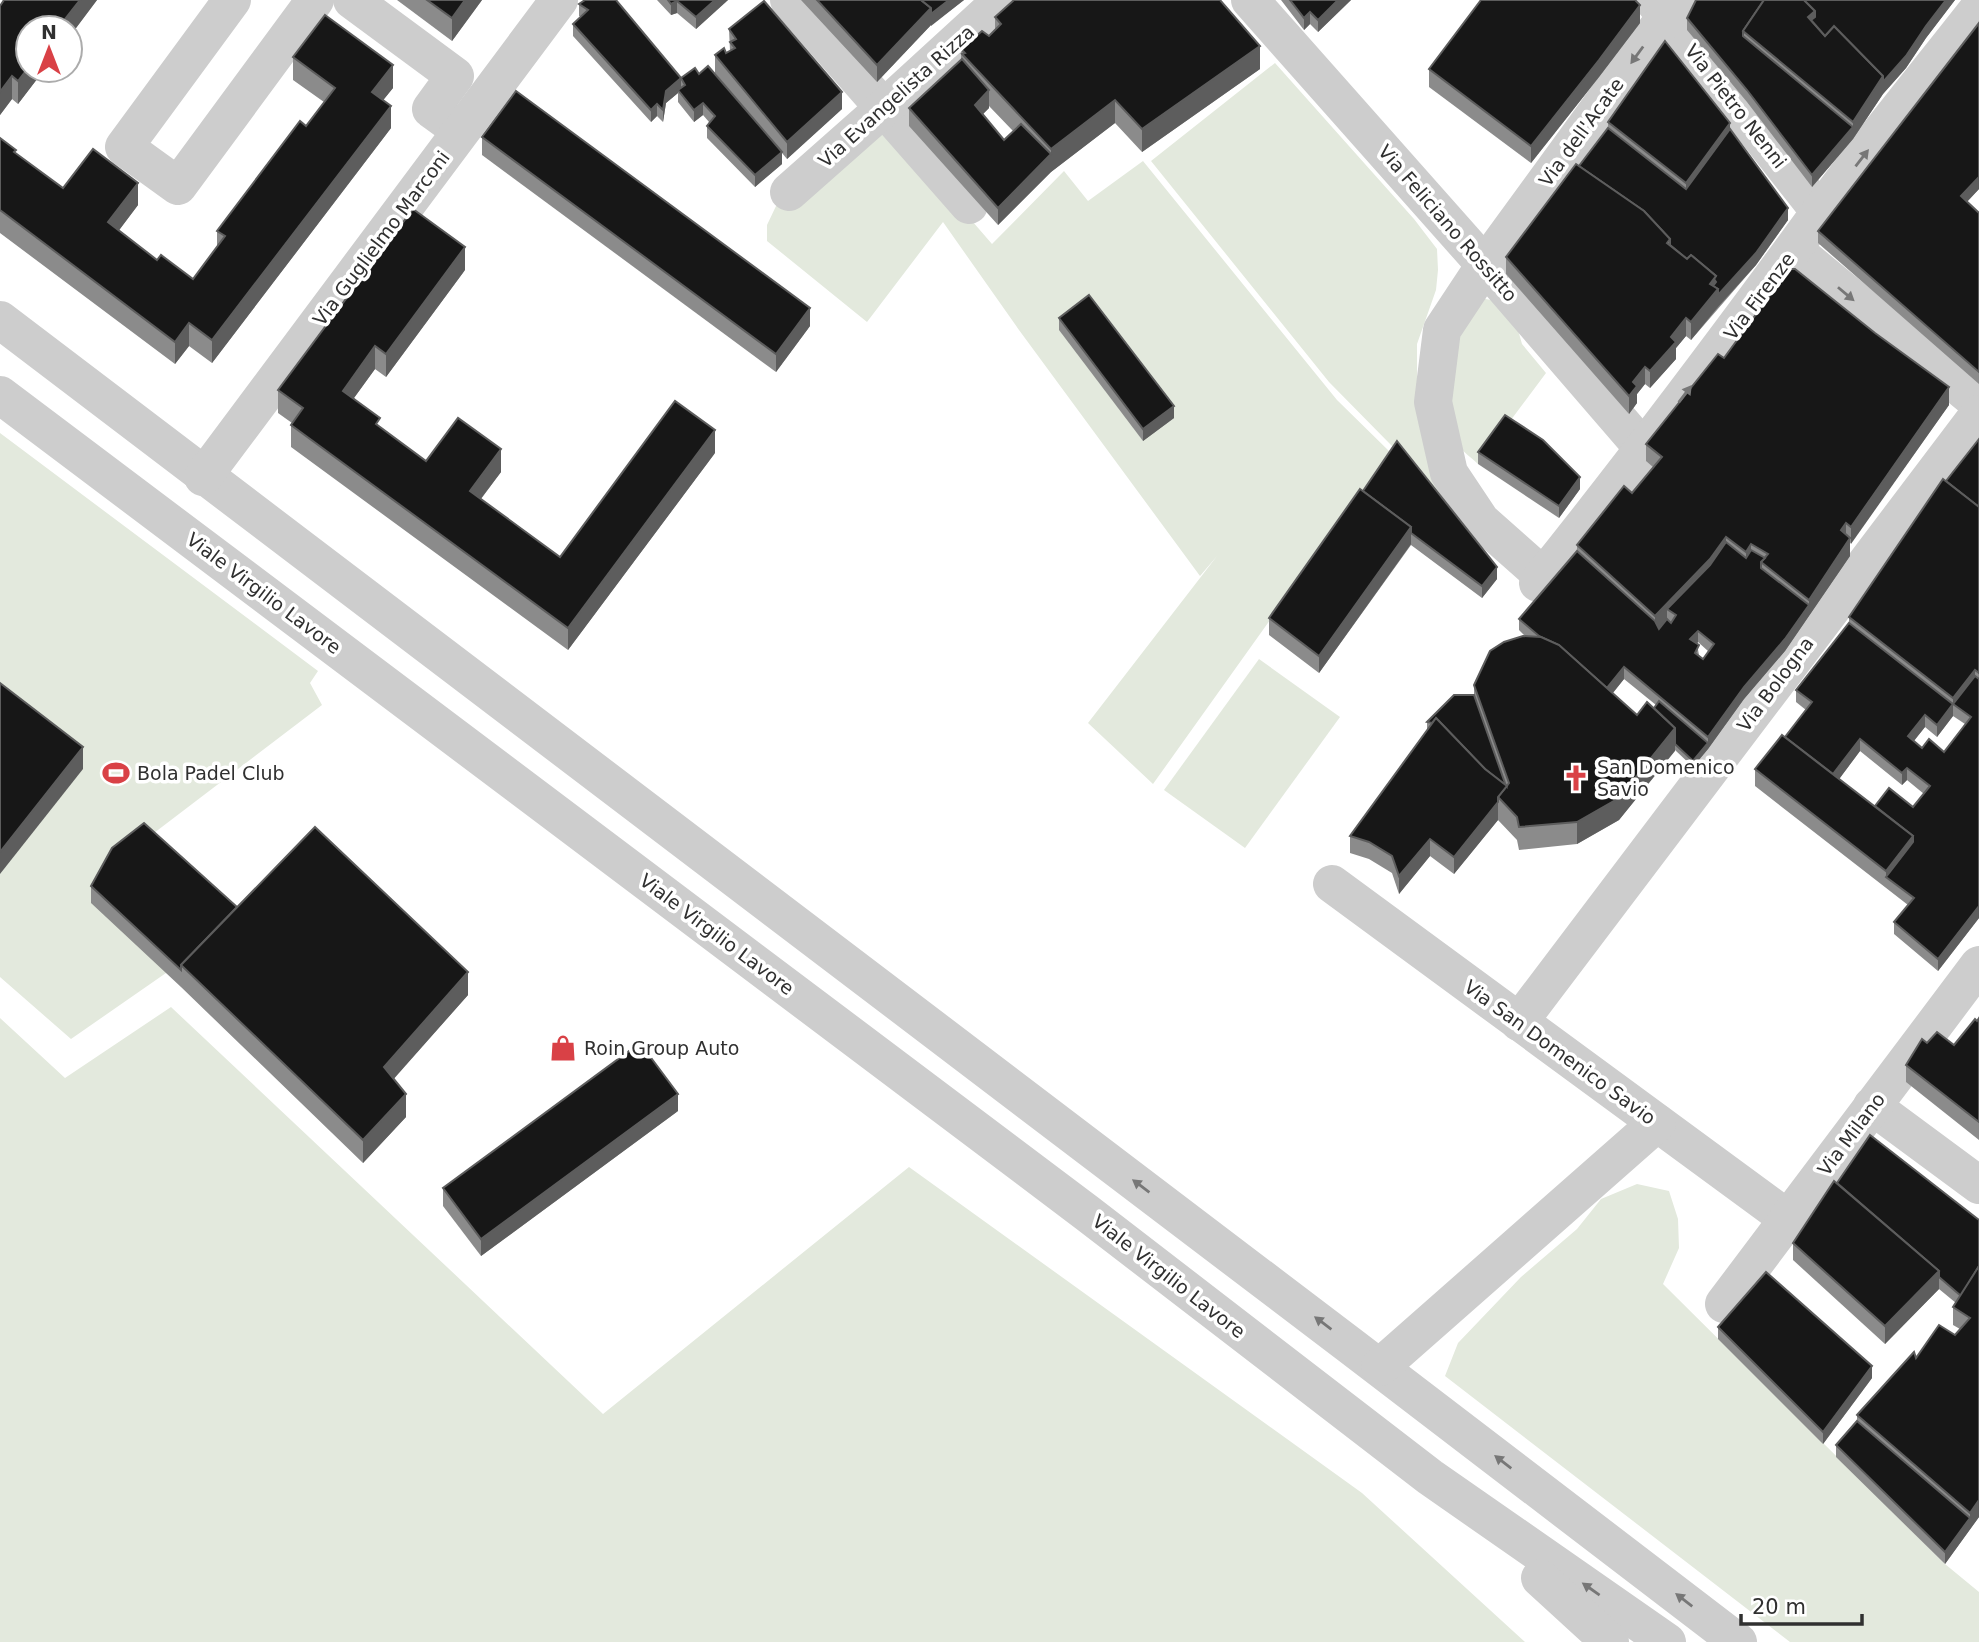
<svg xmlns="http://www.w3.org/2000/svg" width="1979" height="1642" font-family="'DejaVu Sans',sans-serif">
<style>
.green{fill:#e3e9dd}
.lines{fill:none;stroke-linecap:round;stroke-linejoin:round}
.minor{stroke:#cdcdcd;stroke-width:38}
.wall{fill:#8b8b8b;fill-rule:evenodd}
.shaded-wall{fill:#5d5d5d}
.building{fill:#171717;stroke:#5d5d5d;stroke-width:2;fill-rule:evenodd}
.oneway{fill:#777}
.labels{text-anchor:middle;stroke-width:7;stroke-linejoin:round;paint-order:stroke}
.street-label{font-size:19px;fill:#303030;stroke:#fff}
.poi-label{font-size:19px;fill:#303030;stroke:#fff;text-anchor:start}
</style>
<rect width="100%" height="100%" fill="#fff"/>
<g class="green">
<polygon points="1275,63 1414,219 1437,249 1438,270 1436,290 1417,344 1417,396 1459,521 1391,445 1329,382 1151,161"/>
<polygon points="882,117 992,244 1064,171 1088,201 1143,161 1337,400 1390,452 1153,784 1088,723 1217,556 1200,576 1019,330 943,222 867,322 767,241 767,225 777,204"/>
<path d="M1480 298 1491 300 1518 330 1522 344 1546 373 1478 464C1472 458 1463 452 1458 445 1438 414 1457 345 1464 310Z"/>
<polygon points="0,433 318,671 310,683 322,705 112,865 166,973 71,1039 0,977"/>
<polygon points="1259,659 1340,717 1245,848 1164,790"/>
<polygon points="171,1007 603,1414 909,1167 1362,1493 1525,1642 0,1642 0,1018 65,1078"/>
<polygon points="1637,1184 1669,1191 1678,1219 1679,1248 1663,1284 1945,1564 1979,1592 1979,1642 1790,1642 1445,1376 1458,1343 1521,1277 1577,1229 1601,1199"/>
</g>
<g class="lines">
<g class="minor">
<polyline points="232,0 124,147 178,186 315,0"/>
<polyline points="352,0 455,76 431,109 460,130"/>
<polyline points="789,0 969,205"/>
<polyline points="1250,0 1485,265 1643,448"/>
<polyline points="1653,0 1820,212"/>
<polyline points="789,192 884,108 1002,0"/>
<polyline points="1794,250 1979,403"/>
<path d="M0 320C576 764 1161 1198 1738 1642"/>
<polyline points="0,395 1087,1213 1430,1477 1667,1642"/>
<polyline points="203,477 559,0"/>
<polyline points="1543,576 1481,521 1449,473 1433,402 1442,330 1485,265 1678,0"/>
<path d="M1538 583C1635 462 1728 338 1820 212 1870 143 1926 76 1979 8"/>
<polyline points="1332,884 1788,1219"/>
<polyline points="1519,1022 1979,414"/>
<polyline points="1872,1106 1979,1185"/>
<polyline points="1724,1304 1979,965"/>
<polyline points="1380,1367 1657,1123"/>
<polyline points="1540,1578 1610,1642"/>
</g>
</g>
<g class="wall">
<polygon points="4,0 97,0 70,36 28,70 44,70 18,104 12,99 0,115 0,6"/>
<polygon points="397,0 482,0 452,41"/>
<polygon points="585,0 681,88 681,78 699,74 750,115 715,73 715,55 726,53 730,51 729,29 842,109 787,159 782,153 782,164 755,187 707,138 707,126 709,122 703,115 694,122 678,102 678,93 666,103 663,122 657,116 651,122 573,36 573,24 581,17 579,16 579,4"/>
<polygon points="657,0 728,0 696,29 677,13 671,15"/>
<polygon points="801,0 964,0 931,25 877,82"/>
<polygon points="1281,0 1351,0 1318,32 1310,24 1304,30"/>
<polygon points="1696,0 1955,0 1926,38 1906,68 1883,94 1853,139 1812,187 1747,102 1687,30 1687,18"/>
<path d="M995 17 1260 69 1142 152 1115 123 1051 172 998 225 909 126V108L961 60V49L989 36 995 29ZM989 106 1013 131 1004 140 983 114 989 108Z"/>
<polygon points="1640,23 1599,77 1531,163 1429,87 1429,69"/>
<polygon points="1979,23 1979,189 1967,202 1979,213 1979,384 1818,243 1818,231"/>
<polygon points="293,57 393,88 383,100 391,128 212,363 189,346 175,364 0,233 0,138 16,153 63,188 138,205 119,230 157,260 193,279 217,247 217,231 306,126 324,102 293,80"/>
<polygon points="1608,122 1730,129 1788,220 1756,265 1691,340 1686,336 1676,348 1676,359 1650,388 1645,384 1637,394 1637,403 1629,414 1506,274 1506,257 1579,166 1608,128"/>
<polygon points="482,137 810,326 776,372 482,155"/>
<polygon points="465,270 386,377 375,369 354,398 380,427 426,461 501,472 481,499 560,557 715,453 568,650 291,447 291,425 292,423 278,413 278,390"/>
<polygon points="1059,318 1174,418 1143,441 1059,330"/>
<path d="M1724 358 1949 405 1850 544V556L1785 651 1744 699 1708 749 1693 767 1675 750 1619 820 1577 844 1519 850 1517 840 1498 820 1454 874 1430 856 1399 894 1392 873 1369 859 1350 853V836L1427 731V722L1474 695V685L1525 636 1519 630V619L1577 551V545L1632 493 1653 467 1646 461V444ZM1698 642 1708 651 1703 659 1699 655 1697 644ZM1624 679 1656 705 1654 708 1637 715 1613 693Z"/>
<path d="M1979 439V918L1938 971 1894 934V922L1908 905 1755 786V769L1785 737 1806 710 1796 702V690L1849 623V617L1946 481ZM1953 716 1965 724 1944 752 1922 748 1914 741 1925 727 1937 737ZM1860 751 1902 785 1907 780 1924 794 1913 807 1875 806 1839 779Z"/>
<polygon points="1478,452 1580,489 1559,518 1478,464"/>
<polygon points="1360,489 1497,579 1482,598 1411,545 1319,673 1269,635 1269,618"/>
<polygon points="91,886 237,907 468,995 393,1079 406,1117 363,1163 181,987 91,903"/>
<polygon points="1979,1018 1979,1140 1906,1082 1906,1065 1927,1043 1954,1045"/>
<polygon points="678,1111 481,1256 443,1206 443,1188"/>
<polygon points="1837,1183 1979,1220 1979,1517 1945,1564 1836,1457 1836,1445 1857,1421 1857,1415 1916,1358 1955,1335 1960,1329 1953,1325 1953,1307 1956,1303 1939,1289 1885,1344 1793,1260 1793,1243"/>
<polygon points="1718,1327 1872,1378 1823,1444 1718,1339"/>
</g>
<g class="shaded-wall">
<polygon points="80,0 97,0 70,36 70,28 58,28"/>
<polygon points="465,0 482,0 452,41 452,18"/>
<polygon points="715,0 728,0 696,29 696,17"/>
<polygon points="949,0 964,0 931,26 931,14"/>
<polygon points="1338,0 1351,0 1318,32 1318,20"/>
<polygon points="1946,0 1955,0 1926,38 1906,68 1883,94 1853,139 1853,122 1883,76 1926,26"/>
<polygon points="677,1 677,13 671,15 671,4"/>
<polygon points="1640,5 1640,23 1599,77 1531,163 1531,146"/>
<polygon points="931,8 931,25 877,82 877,65"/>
<polygon points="1815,11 1815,29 1808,17"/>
<polygon points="1310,12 1310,24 1304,30 1304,18"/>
<polygon points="1260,46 1260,69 1142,152 1142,129"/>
<polygon points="393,65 393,88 372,114 372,92"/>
<polygon points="28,68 28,70 44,70 18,104 18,81"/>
<polygon points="12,76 12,99 0,115 0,92"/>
<polygon points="681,78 681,90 678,90 678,93 666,103 663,122 663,110 666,91"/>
<polygon points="989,90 989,108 975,122 975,105"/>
<polygon points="842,92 842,109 787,159 787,142"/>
<polygon points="1115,100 1115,123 1051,172 998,225 998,208 1051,154 1051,149"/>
<polygon points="703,103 703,115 694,122 694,110"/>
<polygon points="657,104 657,116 651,122 651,110"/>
<polygon points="391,106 391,128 212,363 212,340"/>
<polygon points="1730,123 1730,140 1686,201 1686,183"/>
<polygon points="1853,127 1853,139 1812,187 1812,175"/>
<polygon points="782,152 782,164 755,187 755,175"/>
<polygon points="1979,177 1979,189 1961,208 1961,196"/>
<polygon points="138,183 138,205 108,245 108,222"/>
<polygon points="1788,208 1788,220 1756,265 1718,307 1718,295"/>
<polygon points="465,247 465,270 386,377 386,354"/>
<polygon points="1716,276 1718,289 1718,307 1691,340 1691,322 1710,284"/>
<polygon points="810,308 810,326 776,372 776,354"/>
<polygon points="1686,318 1686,336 1676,348 1676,359 1650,388 1650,371 1671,337"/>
<polygon points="189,323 189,346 175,364 175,342"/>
<polygon points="375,346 375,369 343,413 343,391"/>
<polygon points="1645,367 1645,384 1637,394 1637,403 1629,414 1629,396 1633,382"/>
<polygon points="1949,387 1949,405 1851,544 1851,527"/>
<polygon points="1174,406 1174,418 1143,441 1143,429"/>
<polygon points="715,430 715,453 568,650 568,628"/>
<polygon points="501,449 501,472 470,513 470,491"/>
<polygon points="1580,477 1580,489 1559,518 1559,506"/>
<polygon points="1846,523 1846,541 1841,530"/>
<polygon points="1411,527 1411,544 1319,673 1319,656"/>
<polygon points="1726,537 1726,554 1667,609 1667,621 1655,633 1655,616"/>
<polygon points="1850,538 1850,556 1785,651 1744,699 1708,749 1708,737 1744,687 1809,605 1809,600"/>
<polygon points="1751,544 1751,562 1746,570 1746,552"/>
<polygon points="1497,567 1497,579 1482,598 1482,586"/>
<polygon points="1698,631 1698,642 1690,651 1690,639"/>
<polygon points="1624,667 1624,679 1602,706 1602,694"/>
<polygon points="1975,670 1975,688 1953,704 1953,698"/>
<polygon points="1953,704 1953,716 1937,737 1937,725"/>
<polygon points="1925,715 1925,727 1908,748 1908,736"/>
<polygon points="1675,728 1675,751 1619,820 1577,844 1577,822"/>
<polygon points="1860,739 1860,751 1831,790 1831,778"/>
<polygon points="1708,743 1708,749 1693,767 1693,761"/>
<polygon points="83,747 83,769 0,874 0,852"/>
<polygon points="1907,768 1907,780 1902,785 1902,773"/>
<polygon points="1498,802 1498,820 1454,874 1454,857"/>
<polygon points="1913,836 1913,854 1886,877 1886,871"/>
<polygon points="1430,839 1430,856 1399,894 1399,876"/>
<polygon points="1979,906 1979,918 1938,971 1938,959"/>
<polygon points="468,972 468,995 384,1090 384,1067"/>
<polygon points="406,1094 406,1117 363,1163 363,1140"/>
<polygon points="678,1094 678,1111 481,1256 481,1239"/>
<polygon points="1939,1271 1939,1289 1885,1344 1885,1326"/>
<polygon points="1872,1366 1872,1378 1823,1444 1823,1432"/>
<polygon points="1979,1500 1979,1517 1945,1564 1945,1552 1970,1518 1970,1513"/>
</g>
<g class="building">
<polygon points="4,0 80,0 58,28 28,28 28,68 18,81 12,76 0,92 0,6"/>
<polygon points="427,0 465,0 452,18"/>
<polygon points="585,0 616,0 681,78 666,91 663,110 657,104 651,110 573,24 588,10 579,4"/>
<polygon points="668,0 715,0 696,17 677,1 671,4"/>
<polygon points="817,0 921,0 931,8 877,65"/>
<polygon points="921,0 949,0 931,14 931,8"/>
<polygon points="1014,0 1220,0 1260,46 1142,129 1115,100 1051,149 962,54 965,53 961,49 982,31 989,36 1001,24 995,17"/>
<polygon points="1290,0 1338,0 1318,20 1310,12 1304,18"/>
<polygon points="1481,0 1635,0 1640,5 1599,60 1531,146 1429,69"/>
<polygon points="1696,0 1764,0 1743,31 1743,36 1853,127 1812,175 1747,90 1687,18"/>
<polygon points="1764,0 1804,0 1815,11 1808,17 1825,36 1834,26 1883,76 1853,122 1743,31"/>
<polygon points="1804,0 1946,0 1926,26 1906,56 1883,82 1883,76 1834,26 1825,36 1811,20 1815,17 1815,11"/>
<polygon points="764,1 842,92 787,142 715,55 724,48 726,53 735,48 730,42 736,39 729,29"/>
<polygon points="325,15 393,65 372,92 391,106 212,340 189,323 175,342 0,210 0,138 16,150 14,152 63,188 93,149 138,183 108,222 157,260 161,255 193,279 225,236 217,231 300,121 306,126 335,88 293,57"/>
<polygon points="1979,23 1979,177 1961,196 1979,213 1979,372 1818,231"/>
<polygon points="1665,41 1730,123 1686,183 1608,122"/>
<polygon points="962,59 989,90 975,105 1004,140 1021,124 1051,154 998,208 909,108"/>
<polygon points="708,66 782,152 755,175 707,126 715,116 703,103 694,110 678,90 685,85 681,78 695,68 699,74"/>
<polygon points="516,91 810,308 776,354 482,137"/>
<polygon points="1608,128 1686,189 1730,129 1788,208 1756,253 1718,295 1718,289 1713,286 1716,282 1714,279 1716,276 1691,255 1687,259 1670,245 1670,239 1644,211 1579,166"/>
<polygon points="1576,164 1644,211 1670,239 1667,243 1687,259 1691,255 1716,276 1710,284 1718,289 1691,322 1686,318 1671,337 1676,342 1650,371 1645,367 1633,382 1637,386 1629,396 1506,257"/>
<polygon points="413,209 465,247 386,354 375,346 343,391 380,418 376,424 426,461 458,418 501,449 470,491 560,557 675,401 715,430 568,628 291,425 303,408 278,390"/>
<polygon points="1789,269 1795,269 1875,333 1949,387 1851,527 1846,523 1841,530 1850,538 1809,600 1761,562 1768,554 1751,544 1746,552 1726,537 1710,559 1655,616 1577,545 1624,486 1632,493 1662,457 1646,444 1718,354 1724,358"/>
<polygon points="1089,295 1174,406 1143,429 1059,318"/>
<polygon points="1505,415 1543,440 1580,477 1559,506 1478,452"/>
<polygon points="1979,439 1979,507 1946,481"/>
<polygon points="1397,441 1497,567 1482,586 1411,533 1411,527 1363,491"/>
<polygon points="1943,479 1979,507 1979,673 1975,670 1953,698 1849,617"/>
<polygon points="1360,489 1411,527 1319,656 1269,618"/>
<path d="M1726 542 1746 558 1751 550 1765 558 1761 562V568L1809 605 1785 639 1744 687 1708 737 1624 667 1607 688 1559 645 1541 637 1539 636 1519 619 1577 551 1655 621 1659 629 1667 619 1671 623 1676 615 1667 609 1710 565ZM1698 631 1714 644 1703 659 1695 653 1699 645 1690 639Z"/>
<path d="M1849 623 1953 704 1975 676 1979 679V906L1938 959 1894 922 1914 898 1886 877 1913 842V836L1875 806 1889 788 1913 807 1930 786 1907 768 1902 773 1860 739 1833 774 1785 737 1812 702 1796 690ZM1953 704 1971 717 1944 752 1929 739 1922 748 1908 736 1925 715 1937 725Z"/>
<polygon points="1523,636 1541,637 1559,645 1637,715 1647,702 1675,728 1619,798 1577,822 1519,827 1517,817 1498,797 1509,783 1474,685 1490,651 1504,642"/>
<polygon points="0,683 83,747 0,852"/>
<polygon points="1454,695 1474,695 1506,786 1485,769 1436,718 1432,723 1427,722"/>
<polygon points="1659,701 1708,743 1693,761 1675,744 1675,728 1654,708"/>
<polygon points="1436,718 1485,769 1507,786 1498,797 1498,802 1454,857 1430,839 1399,876 1392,856 1369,842 1350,836"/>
<polygon points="1782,735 1913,836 1886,871 1755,769"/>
<polygon points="144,823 237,907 181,965 181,970 91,886 112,848"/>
<polygon points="315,827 468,972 384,1067 406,1094 363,1140 181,965"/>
<polygon points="1979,1018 1979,1122 1906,1065 1922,1039 1927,1043 1937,1032 1954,1045 1975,1019 1977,1021"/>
<polygon points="640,1043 678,1094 481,1239 443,1188"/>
<polygon points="1870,1135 1979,1220 1979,1266 1961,1296 1939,1277 1939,1271 1837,1183"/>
<polygon points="1834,1181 1939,1271 1885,1326 1793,1243"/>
<polygon points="1979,1266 1979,1500 1970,1513 1857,1415 1914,1352 1916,1358 1939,1325 1955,1335 1970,1318 1953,1307"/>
<polygon points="1766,1272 1872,1366 1823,1432 1718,1327"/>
<polygon points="1857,1421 1970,1518 1945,1552 1836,1445"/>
</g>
<defs><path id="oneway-solid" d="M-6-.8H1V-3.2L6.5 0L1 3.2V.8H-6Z" transform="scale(1.75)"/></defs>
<g class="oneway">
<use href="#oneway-solid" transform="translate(1637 55) rotate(126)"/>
<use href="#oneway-solid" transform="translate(1862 158) rotate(-52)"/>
<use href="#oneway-solid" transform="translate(1846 294) rotate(40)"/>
<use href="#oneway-solid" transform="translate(1685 394) rotate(-53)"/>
<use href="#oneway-solid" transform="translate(1141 1186) rotate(-143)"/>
<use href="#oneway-solid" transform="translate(1323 1323) rotate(-143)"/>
<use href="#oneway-solid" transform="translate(1503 1462) rotate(-142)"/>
<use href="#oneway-solid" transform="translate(1591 1589) rotate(-145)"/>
<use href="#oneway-solid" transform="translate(1684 1600) rotate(-142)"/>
</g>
<defs>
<g id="stadium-bare" transform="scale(2.1)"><path d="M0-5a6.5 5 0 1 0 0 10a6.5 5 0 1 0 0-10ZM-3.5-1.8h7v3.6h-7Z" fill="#d94146" stroke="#fff" stroke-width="2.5" paint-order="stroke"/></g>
<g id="church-bare" transform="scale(2.1)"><path d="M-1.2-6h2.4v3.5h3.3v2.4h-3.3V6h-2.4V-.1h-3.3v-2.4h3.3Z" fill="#d94146" stroke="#fff" stroke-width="2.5" paint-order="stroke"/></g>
<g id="shop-bare" transform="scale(2.1)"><path d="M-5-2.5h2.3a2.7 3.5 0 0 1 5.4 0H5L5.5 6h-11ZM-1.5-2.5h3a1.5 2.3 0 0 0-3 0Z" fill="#d94146" stroke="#fff" stroke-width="2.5" paint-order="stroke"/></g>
</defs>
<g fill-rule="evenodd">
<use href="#stadium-bare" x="116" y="773"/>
<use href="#church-bare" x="1576" y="778"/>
<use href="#shop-bare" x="563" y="1048"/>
</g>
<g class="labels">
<g class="street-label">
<text transform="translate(896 96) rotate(-42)" y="7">Via Evangelista Rizza</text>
<text transform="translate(1736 106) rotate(52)" y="7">Via Pietro Nenni</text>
<text transform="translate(1581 132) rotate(-54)" y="7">Via dell'Acate</text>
<text transform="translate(1448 223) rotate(49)" y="7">Via Feliciano Rossitto</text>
<text transform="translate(381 238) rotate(-53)" y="7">Via Guglielmo Marconi</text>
<text transform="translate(1759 296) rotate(-53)" y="7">Via Firenze</text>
<text transform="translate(264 593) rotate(37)" y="7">Viale Virgilio Lavore</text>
<text transform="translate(1775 684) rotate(-53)" y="7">Via Bologna</text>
<text transform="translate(717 934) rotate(37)" y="7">Viale Virgilio Lavore</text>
<text transform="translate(1560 1052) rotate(36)" y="7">Via San Domenico Savio</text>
<text transform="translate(1851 1134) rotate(-53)" y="7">Via Milano</text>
<text transform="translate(1169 1276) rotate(38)" y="7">Viale Virgilio Lavore</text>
</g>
<g class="poi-label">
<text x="1597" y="774">San Domenico<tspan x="1597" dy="22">Savio</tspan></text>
<text x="137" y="780">Bola Padel Club</text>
<text x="584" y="1055">Roin Group Auto</text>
</g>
</g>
<g transform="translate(49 49)"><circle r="33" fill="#ffffff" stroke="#acacac" stroke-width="2"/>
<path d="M0-5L12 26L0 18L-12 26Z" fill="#d94146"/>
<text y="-10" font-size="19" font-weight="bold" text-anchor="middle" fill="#303030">N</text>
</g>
<path d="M1741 1614v10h121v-10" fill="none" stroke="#303030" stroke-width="3.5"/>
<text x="1752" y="1614" font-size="21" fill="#303030" stroke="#ffffff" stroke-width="5" paint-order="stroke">20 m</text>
</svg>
